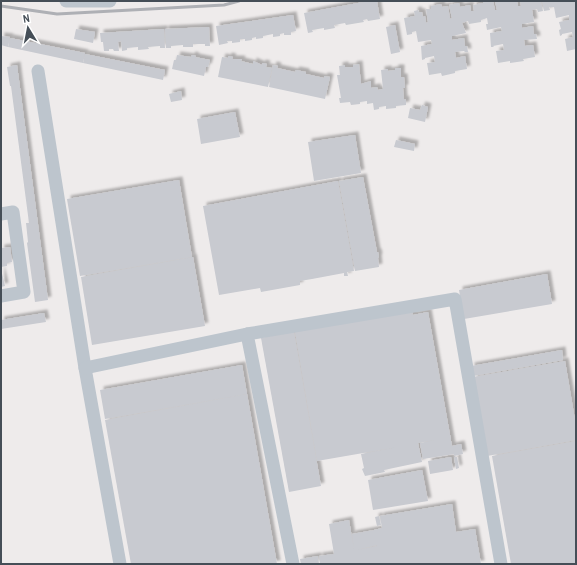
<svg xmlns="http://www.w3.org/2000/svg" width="577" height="565" font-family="'Archivo Narrow',sans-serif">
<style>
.building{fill:#c8cad0;filter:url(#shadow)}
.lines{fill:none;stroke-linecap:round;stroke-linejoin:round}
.minor{stroke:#bdc5cd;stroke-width:13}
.rail{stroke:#aeb0b5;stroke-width:3}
</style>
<defs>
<filter id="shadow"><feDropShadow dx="3.5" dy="-3.5" stdDeviation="1" flood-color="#0004"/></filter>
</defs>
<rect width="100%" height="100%" fill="#eeebeb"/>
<g class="building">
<polygon points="369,1 377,1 380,19 368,21 367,19 363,20 364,22 346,25 345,23 334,25 335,28 324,30 324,28 312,30 313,32 308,33 304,13"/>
<polygon points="483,1 493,1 495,10 497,10 495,1 517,1 518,6 521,6 520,1 541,1 543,11 538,12 537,9 532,10 534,22 522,24 522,28 533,26 534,34 536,34 537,39 524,40 525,46 533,45 535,57 523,59 524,61 510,63 510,61 498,63 496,51 504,50 503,44 493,46 494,47 491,47 490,33 502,31 501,27 487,30 486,24 488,24 487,18 481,20 481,22 469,24 468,21 462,23 466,33 452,36 452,40 464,38 465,46 467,46 468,52 465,52 464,51 455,52 456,58 465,56 467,69 455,71 455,73 442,76 441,73 429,75 427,63 435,62 434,56 425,58 425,59 422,60 421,46 432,44 431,40 418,42 416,31 412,32 412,34 407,35 404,18 415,16 414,11 418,10 419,12 422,12 423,17 425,16 426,23 428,22 426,9 431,9 431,6 441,4 442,7 448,6 450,19 452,18 449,5 459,3 460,7 470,5 471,11 474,11 473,5 483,3"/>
<polygon points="542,1 576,1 576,49 567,51 565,39 573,37 572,32 562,34 562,35 560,36 559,30 561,29 559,22 569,20 569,15 556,18 554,7 549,7 550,10 544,11"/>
<polygon points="293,15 296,31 291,32 291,35 284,35 284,33 280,34 280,36 273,37 273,34 263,36 263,38 256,39 256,37 252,38 252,40 245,41 245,39 240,39 240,42 232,43 232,41 227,41 228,43 219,45 216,26"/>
<polygon points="395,25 400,52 391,54 386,27"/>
<polygon points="209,27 210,46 205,46 205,44 193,44 193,47 183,47 183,45 171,46 171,48 166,48 165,29"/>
<polygon points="76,29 95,32 93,43 74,39"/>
<polygon points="164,29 165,48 160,48 160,46 148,47 149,49 138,50 138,47 127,48 127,50 122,51 121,41 118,42 119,51 114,51 113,49 109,49 109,51 104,51 103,42 101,42 100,33"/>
<polygon points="1,36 10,37 8,47 1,45"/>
<polygon points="10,38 85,53 83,63 8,47"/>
<polygon points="85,54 165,70 163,80 83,63"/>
<polygon points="177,55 191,57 192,55 196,56 195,57 210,60 208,67 206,67 204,76 172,69 174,60 176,60"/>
<polygon points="228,56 233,57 232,59 242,59 241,61 253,64 253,61 262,65 262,63 267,64 266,67 272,68 268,87 218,77 222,57 228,58"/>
<polygon points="359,64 361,84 371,81 371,88 377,87 378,90 383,89 381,70 388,69 388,71 395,70 395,68 401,68 401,77 404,77 405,88 403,88 404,100 406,99 406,105 396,106 396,108 386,109 386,106 379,107 379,109 374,110 373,103 367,104 367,101 360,102 360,104 351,105 350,102 340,103 339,98 341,98 337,75 340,75 339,66 345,65 345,67 353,67 353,65"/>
<polygon points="17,65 48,300 35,302 27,243 28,242 26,223 29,223 11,86 10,86 7,67"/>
<polygon points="273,65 278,66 277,68 295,72 296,70 306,72 306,74 324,78 324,76 330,77 325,99 269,87"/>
<polygon points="181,91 182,100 171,102 169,94"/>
<polygon points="422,105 428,107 425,122 408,118 410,108 420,110"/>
<polygon points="235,112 240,137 201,144 197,119"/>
<polygon points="355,135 361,173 314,181 308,142"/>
<polygon points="396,140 415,144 414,151 394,147"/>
<polygon points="363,177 377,252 378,252 379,257 378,258 379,267 355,271 339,181"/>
<polygon points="179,180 192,257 80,276 67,199"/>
<polygon points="338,181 354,271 347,272 348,276 344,276 344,273 312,279 300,281 300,285 261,292 260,288 219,295 203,206"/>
<polygon points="10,247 12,262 7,263 7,266 1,267 1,248"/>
<polygon points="193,257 205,326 92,345 81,277"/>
<polygon points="1,269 5,286 1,287"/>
<polygon points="547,274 552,304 464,319 459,290"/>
<polygon points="412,311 413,315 428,312 452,446 461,444 463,454 454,456 454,454 423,459 420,443 435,440 418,443 422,462 384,470 385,472 365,476 362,469 364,468 361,454 398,447 317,461 295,332"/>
<polygon points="44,313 46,322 1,329 1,320"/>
<polygon points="294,332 321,486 289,492 261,338"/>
<polygon points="562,350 563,360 473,376 471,366"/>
<polygon points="565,361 576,426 576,440 487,456 473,377"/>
<polygon points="242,365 247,394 105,419 100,390"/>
<polygon points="247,394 277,564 131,564 105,420"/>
<polygon points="576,441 576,564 511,564 492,456"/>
<polygon points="451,457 453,470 430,474 428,461"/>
<polygon points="454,457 457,457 459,468 456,469"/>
<polygon points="422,470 428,501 373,510 368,480"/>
<polygon points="452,504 456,532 475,529 481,564 320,564 319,556 334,554 329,524 349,520 354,550 352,534 374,530 377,545 357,550 377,546 374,530 382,528 380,516"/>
<polygon points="379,516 381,525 377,526 375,517"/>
<polygon points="318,556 319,564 301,564 300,559"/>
</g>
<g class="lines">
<g class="minor">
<polyline points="66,1 110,1"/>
<polyline points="38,71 85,368 120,564"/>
<polyline points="1,214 13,212 24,292 1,296"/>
<polyline points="247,334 293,564"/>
<polyline points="85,368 247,334 455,299 501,564"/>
</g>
<polyline class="rail" points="1,6 57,14 224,5 239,1"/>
</g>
<rect width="577" height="565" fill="none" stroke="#454e57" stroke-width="4"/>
<g transform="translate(28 28) rotate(350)" stroke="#ffffff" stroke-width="3" paint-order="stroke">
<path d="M0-3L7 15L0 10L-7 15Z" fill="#454e57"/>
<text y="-6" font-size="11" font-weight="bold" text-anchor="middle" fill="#454e57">N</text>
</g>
</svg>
